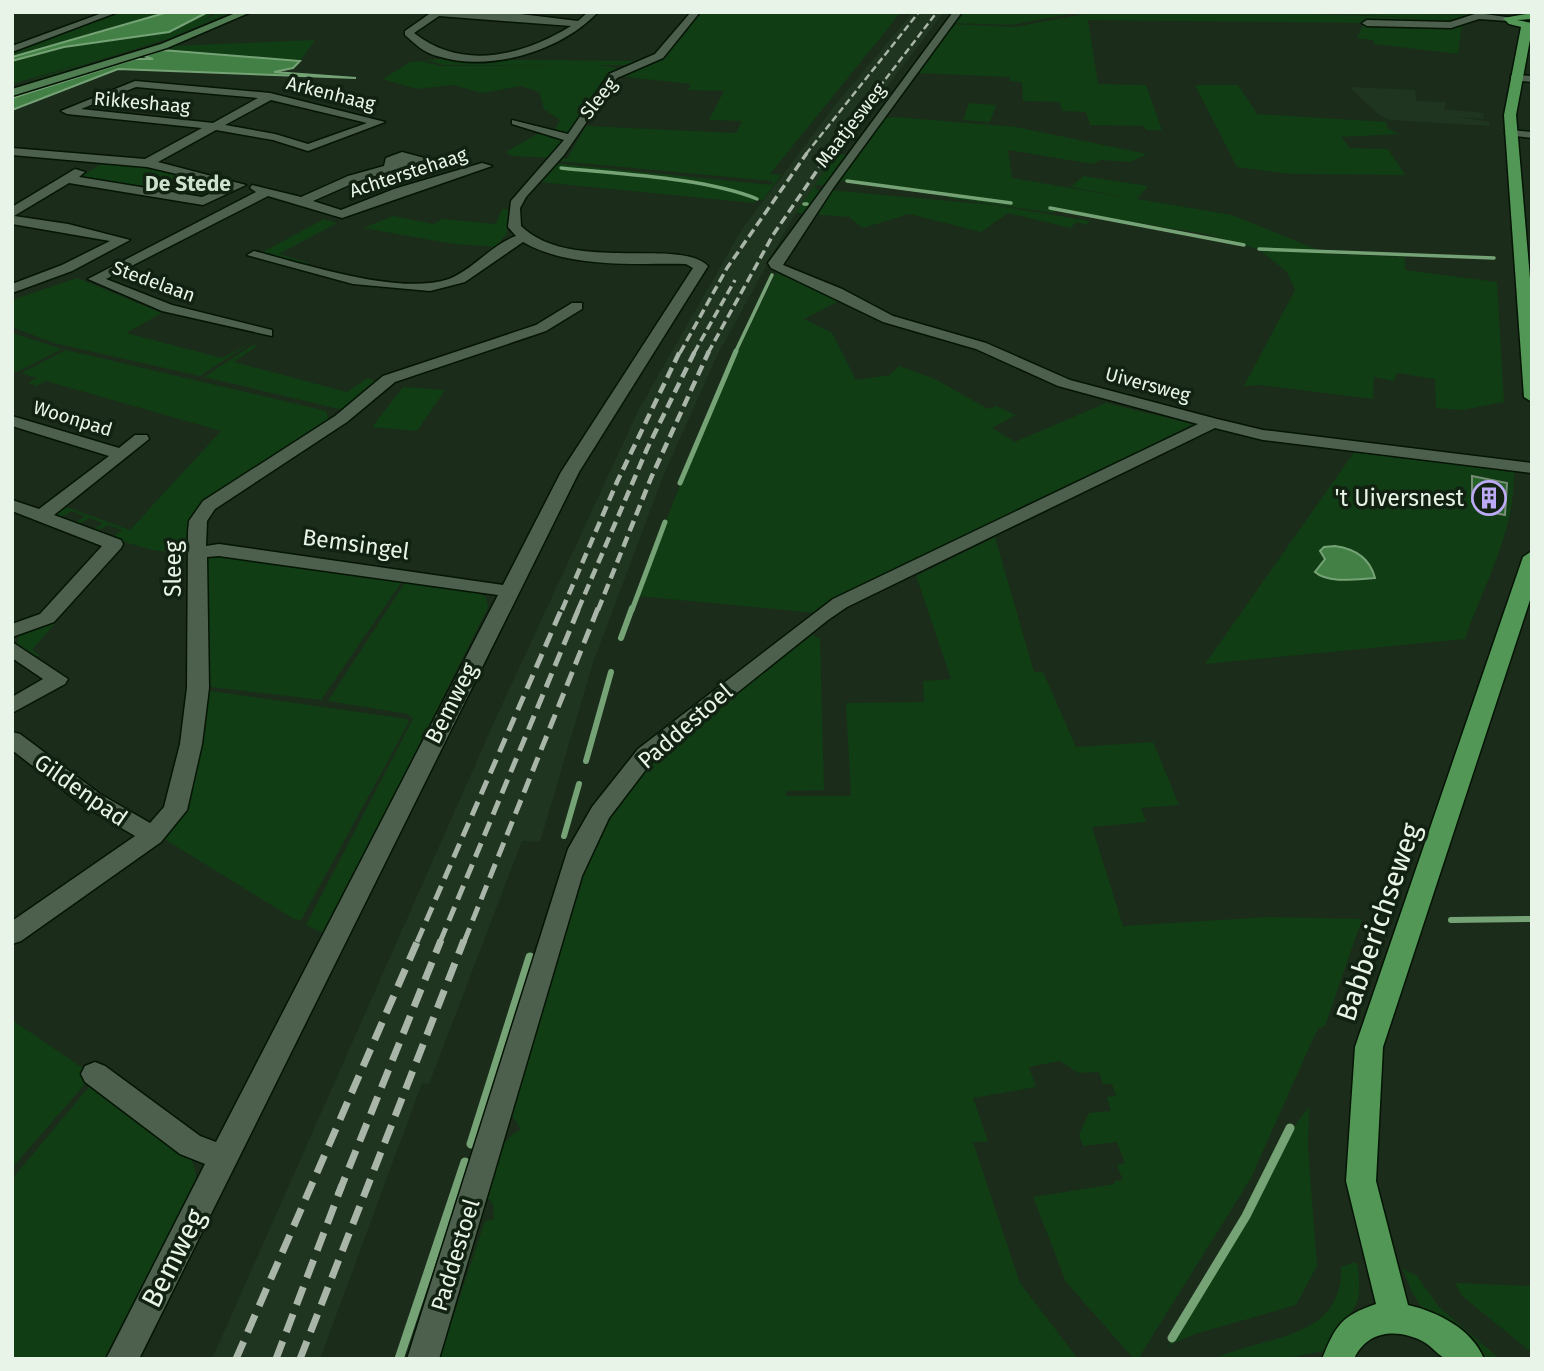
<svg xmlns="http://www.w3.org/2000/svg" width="1544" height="1371" font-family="'Fira Sans',sans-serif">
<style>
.built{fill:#1f351f}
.green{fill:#113d14;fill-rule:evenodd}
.water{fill:#438045;stroke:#75a376;stroke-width:2}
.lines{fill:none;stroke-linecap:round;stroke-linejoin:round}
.stream-far3{stroke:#75a376;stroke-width:3.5}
.stream-far2{stroke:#75a376;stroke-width:5}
.stream-far1{stroke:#75a376;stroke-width:6}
.stream{stroke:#75a376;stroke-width:9}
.building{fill:#256329;stroke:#778b76;stroke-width:2}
.street-casing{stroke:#051405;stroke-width:3}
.secondary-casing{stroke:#051405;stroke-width:3}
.primary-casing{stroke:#051405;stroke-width:3}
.street{fill:#4d604d;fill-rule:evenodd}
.secondary{fill:#507c51;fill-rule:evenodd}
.primary{fill:#529755;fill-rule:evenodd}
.rail-far4{stroke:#a8b5a8;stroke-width:2.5;stroke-dasharray:7 3.5;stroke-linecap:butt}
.rail-far3{stroke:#a8b5a8;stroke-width:3.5;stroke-dasharray:9 4.5;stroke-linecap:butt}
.rail-far2{stroke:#a8b5a8;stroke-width:4.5;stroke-dasharray:11 6;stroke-linecap:butt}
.rail-far1{stroke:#a8b5a8;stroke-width:5;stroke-dasharray:15 8;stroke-linecap:butt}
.rail{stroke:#a8b5a8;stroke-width:7;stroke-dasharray:19 10;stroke-linecap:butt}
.labels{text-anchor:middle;stroke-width:7;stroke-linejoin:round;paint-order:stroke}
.far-street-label{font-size:19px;fill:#e9f4e9;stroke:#122212}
.far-neighbourhood-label{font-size:21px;font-weight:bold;fill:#cce2cc;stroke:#122212}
.poi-label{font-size:23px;fill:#e9f4e9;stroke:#122212;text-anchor:end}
.street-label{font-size:23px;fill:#e9f4e9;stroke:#122212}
.near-street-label{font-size:28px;fill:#e9f4e9;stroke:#122212}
</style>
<rect width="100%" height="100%" fill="#1b2c1b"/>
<g class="built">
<polygon points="913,12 944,12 836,154 789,224 716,358 664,474 593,663 540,842 522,841 429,1084 422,1083 320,1359 212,1359 496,718 639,409 742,229 836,104"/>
<polygon points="1349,87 1415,90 1416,101 1446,102 1444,109 1483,113 1484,119 1457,117 1490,122 1489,126 1390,120 1379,115"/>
</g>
<g class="green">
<polygon points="120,12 168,13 12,57 12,51"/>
<polygon points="208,12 214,12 204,21 218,12 231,12 171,38 12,87 83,63 12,84 12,61 64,47 169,32"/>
<polygon points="697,12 901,12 770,174 781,175 763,200 757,199 754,203 539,182 555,165 562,164 771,185 773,181 558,161 559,158 567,159 586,126 736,133 742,121 709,120 724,91 688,90 691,84 618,76 653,62"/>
<polygon points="961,12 1074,12 1076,13 1011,25 953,23"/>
<polygon points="1095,12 1258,12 1448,19 1461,21 1457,24 1462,25 1458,54 1374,44 1373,40 1357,38 1364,23 1088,20 1098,84 1146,85 1162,130 1146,130 1144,126 1090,125 1086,112 1062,111 1059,102 1023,101 1022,82 1009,81 1010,77 916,73 952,24 1014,27"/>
<polygon points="1296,12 1485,15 1464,20"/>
<polygon points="315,40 300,61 162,50 145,57 154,59 136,56 169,46"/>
<polygon points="426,60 440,59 646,61 630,65 444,65"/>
<polygon points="421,61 440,66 598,65 618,68 570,133 554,131 560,120 544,109 539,92 521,86 482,93 453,85 416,89 383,79 410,62"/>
<polygon points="1195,85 1238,85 1257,114 1386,122 1387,128 1399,134 1341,137 1350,148 1388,149 1405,175 1289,174 1237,167"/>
<polygon points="969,103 996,105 990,122 963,120"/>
<polygon points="895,117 1016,127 1147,154 1130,162 1100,160 1093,164 1008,150 1012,178 1135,199 1071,187 1083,176 1148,186 1137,199 1232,215 1328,254 1405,257 1405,270 1497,282 1504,402 1462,410 1436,408 1435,379 1397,373 1394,381 1374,377 1373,399 1260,385 1244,386 1295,290 1287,272 1258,249 1205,234 1056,209 1054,213 950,198 941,192 836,180 885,118"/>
<polygon points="539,133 565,140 552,158 512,156 506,152"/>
<polygon points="836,154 848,155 826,185 816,185 815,189 821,191 805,213 796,213"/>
<polygon points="104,162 150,166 230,186 204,198 79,178"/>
<polygon points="829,190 994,205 1089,221 1087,225 1076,222 1071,228 1008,213 981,232 909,214 863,228 849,217 812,214"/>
<polygon points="502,209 508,209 507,233 496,247 454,244 363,228 393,216 434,224 442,219 496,224"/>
<polygon points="324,219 337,223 279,254 308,263 303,265 259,254"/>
<polygon points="776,273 841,300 804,319 832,333 856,380 890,375 899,366 935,379 988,409 996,406 1016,415 992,428 1015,442 1106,403 1193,424 816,613 637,596 706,418"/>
<polygon points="77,278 162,313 126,333 222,358 249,344 200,376 54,343 12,327 12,300"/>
<polygon points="12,333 62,349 17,372 12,370"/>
<polygon points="253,345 258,345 234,362 347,392 368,378 377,382 343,410 204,377"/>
<path d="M66 350 326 411 329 420 230 487 186 549C165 557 133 545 112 537L122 530 108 525 97 531 93 530 103 523 90 518 79 524 75 523 85 516 72 511 61 517 55 514 61 505 130 530 221 431 46 381 36 386 28 383 37 378 21 373Z"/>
<polygon points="403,387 445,390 417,431 372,427"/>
<path d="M1355 451 1508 468 1514 472C1515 532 1484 584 1465 639L1205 664ZM1325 559 1375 578 1324 579 1315 572Z"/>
<path d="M995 537 1034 672H1043L1076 747 1153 742 1179 805 1141 808 1146 822 1092 827 1123 926 1269 917 1362 919 1325 1026 1318 1029 1312 1041 1251 1178 1138 1359H1134L1066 1282 1033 1197 1115 1184 1114 1181 1123 1180 1117 1165 1125 1163 1117 1142 1083 1146 1079 1135 1089 1113 1111 1111 1107 1097 1116 1096 1112 1084H1103L1099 1072 1078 1073 1060 1061 1029 1067 1036 1087 973 1098 988 1142H973L1020 1283 1078 1359H439L485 1221 494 1219 493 1204 486 1196C492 1176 498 1137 521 1130L510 1112 571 890 601 827 649 762 660 757 807 632 820 639 824 790 786 791V796H851L846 703 924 702 923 681 951 679 916 576Z"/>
<polygon points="217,555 403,580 321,700 203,686 204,560"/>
<polygon points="406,581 477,593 486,597 488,607 325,934 306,925 413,719 408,714 328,701"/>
<polygon points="51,622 56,622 32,650 40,656 31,657 16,647 19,636"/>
<polygon points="204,690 407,719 409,722 301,920 294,919 161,837"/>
<polygon points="12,1020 90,1073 90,1078 12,1168"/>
<polygon points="90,1086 192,1160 197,1179 104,1359 12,1359 12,1179"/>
<polygon points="1309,1107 1308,1148 1317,1266 1296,1305 1195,1334 1168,1346 1250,1213 1290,1132"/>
<path d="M1352 1263H1357C1367 1320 1342 1310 1324 1351L1282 1359H1214C1264 1335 1343 1341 1341 1267Z"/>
<polygon points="1402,1268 1417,1276 1439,1307 1500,1359 1480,1359 1429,1319 1412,1292"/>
<polygon points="1455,1283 1532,1286 1532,1353 1462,1296"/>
</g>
<g class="water">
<polygon points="168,12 208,12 169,32 64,47 12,61 12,57"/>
<polygon points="162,50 300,61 293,68 274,72 356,78 118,69 12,110 12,98 134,59 153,59 144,56"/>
<path d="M1335 546C1356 549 1370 558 1375 578 1358 579 1328 584 1315 572L1325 559 1320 551 1324 547Z"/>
</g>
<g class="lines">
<g class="stream-far3">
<path d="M561 168C618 174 706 178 757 199"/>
<polyline points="847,181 1011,203"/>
<polyline points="804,204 807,204"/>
<polyline points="1050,208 1244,245"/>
<polyline points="1259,249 1494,258"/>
<polyline points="735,353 772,275"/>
</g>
<g class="stream-far2">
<polyline points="680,483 736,351"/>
<polyline points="632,610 665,522"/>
</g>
<g class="stream-far1">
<polyline points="621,638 632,608"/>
<polyline points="586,761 611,672"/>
<polyline points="564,836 579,784"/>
<polyline points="1451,920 1532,919"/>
</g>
<g class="stream">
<polyline points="471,1144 530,957"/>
<polyline points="1172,1338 1246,1216 1290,1128"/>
<polyline points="399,1359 465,1162"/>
</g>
</g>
<polygon class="building" points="1472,476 1507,483 1505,515 1479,510 1479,503 1472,502"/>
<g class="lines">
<g class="street-casing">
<g id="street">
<polygon points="105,12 118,12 12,52 12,46"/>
<path d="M432 12 512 13 578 21 588 12H598C561 51 490 73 437 56 424 53 414 43 405 35V31ZM439 16 571 26C522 56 462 71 414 33Z"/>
<path d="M691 12H700L663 58 617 78 564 155 526 197 520 208 521 226C571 274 679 237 708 266L579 472 139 1359H106L205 1164 180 1154 85 1082 81 1074 85 1066 95 1062 105 1066 200 1136 216 1142 498 595 219 556 207 557 209 688 202 744 187 810 161 842 21 941 12 944V921L135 836 84 806 12 750V732L20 734 100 794 150 823 164 807 180 744 187 688 188 532 189 521 203 501 335 416 383 376 536 325 572 303H582V309L546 331 395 382 347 422 215 509 207 521 206 546 219 544 503 585 561 472 693 268 686 264C633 263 570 269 523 242L465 282 430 291 353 284 247 255 254 251C305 264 399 296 449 279 474 269 491 245 516 236L508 227 511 201 564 140 512 124V120L568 134 609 74 655 54Z"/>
<polygon points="953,12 962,12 834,187 783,265 842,289 893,316 986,343 1070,380 1217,419 1263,430 1532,463 1532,473 1263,440 1215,428 847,607 828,620 654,759 609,818 582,876 439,1359 407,1359 568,849 592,807 638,749 833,599 1198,424 1058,386 976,349 883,322 771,268 768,263"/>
<polygon points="1478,13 1513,18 1508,21 1479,19 1451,28 1367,26 1362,23 1367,20 1450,22"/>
<polygon points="1515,75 1532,76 1532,82 1511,80 1511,76"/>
<path d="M135 81 270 93 385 122 308 151 273 140 216 130 158 162 246 185 203 205 69 183 14 216 68 224 130 240 72 271 12 293V284L62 265 110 241 12 224V207L75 169 85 172 79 177 202 197 228 186 147 167 12 155V148L145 159 202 128 67 114 61 111ZM136 87 258 98 213 123 81 109ZM271 100 367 123 308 144 275 134 225 125Z"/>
<polygon points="1511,130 1532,132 1532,138 1507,135 1505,133"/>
<polygon points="402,152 428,159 356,182 313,201 341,210 394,189 482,163 492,166 342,218 268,196 106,279 172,305 272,330 272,336 162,311 88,279 256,192 250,188 252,185 301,197 348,176 384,166 386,158"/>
<polygon points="12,416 119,448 135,435 147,435 149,439 54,515 121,540 123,544 121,548 54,622 12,637 12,624 40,614 102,546 12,511 12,500 39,509 109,456 12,426"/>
<polygon points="12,642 68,679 65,684 12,713 12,697 43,679 12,658"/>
</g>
</g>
<g class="secondary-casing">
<polygon id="secondary" points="238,12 251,12 167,48 12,96 12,89 161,44"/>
</g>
<g class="primary-casing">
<g id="primary">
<polygon points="1532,13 1532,19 1517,20 1532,23 1532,29 1516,115 1532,302 1532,402 1524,397 1504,115 1521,27 1509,24 1503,18"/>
<path d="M1532 551V594L1383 1047 1376 1181 1408 1305C1438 1312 1472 1329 1484 1359 1474 1359 1455 1363 1446 1359 1438 1355 1431 1346 1424 1342 1398 1328 1367 1330 1354 1359H1322C1336 1325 1341 1316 1376 1304L1346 1181 1355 1047 1523 557Z"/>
</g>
</g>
<use href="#street" class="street"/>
<use href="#secondary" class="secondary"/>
<use href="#primary" class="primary"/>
<g class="rail-far4">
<polyline points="806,154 919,12"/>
<polyline points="828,154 937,12"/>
</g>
<g class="rail-far3">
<polyline points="680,353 727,268 807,153"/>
<polyline points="694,353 735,280"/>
<polyline points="708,353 773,235 829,153"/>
</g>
<g class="rail-far2">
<polyline points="562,610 617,482 680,351"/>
<polyline points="578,610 647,449 695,351"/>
<polyline points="598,610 651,478 709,351"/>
</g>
<g class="rail-far1">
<polyline points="417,942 562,608"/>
<polyline points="440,942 579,608"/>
<polyline points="464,942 598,608"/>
</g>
<g class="rail">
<polyline points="338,1195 441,940"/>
<polyline points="236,1359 418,940"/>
<polyline points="276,1359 342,1185"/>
<polyline points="300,1359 464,940"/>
</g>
</g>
<defs>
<g id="building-ring" transform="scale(1.75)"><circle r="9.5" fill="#122212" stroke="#bcaaf6" stroke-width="1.5"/><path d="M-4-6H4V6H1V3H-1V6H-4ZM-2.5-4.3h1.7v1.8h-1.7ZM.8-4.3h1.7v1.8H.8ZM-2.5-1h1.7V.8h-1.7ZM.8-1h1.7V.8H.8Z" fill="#bcaaf6"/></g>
</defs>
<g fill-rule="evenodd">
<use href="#building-ring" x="1489" y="498"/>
</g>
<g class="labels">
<g class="far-street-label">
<text transform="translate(331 93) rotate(14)" y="7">Arkenhaag</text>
<text transform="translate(598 98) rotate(-52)" y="7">Sleeg</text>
<text transform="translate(142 102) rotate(5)" y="7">Rikkeshaag</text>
<text transform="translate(850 125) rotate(-52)" y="7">Maatjesweg</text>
<text transform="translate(408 172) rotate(-18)" y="7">Achterstehaag</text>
<text transform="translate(154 281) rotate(20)" y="7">Stedelaan</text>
<text transform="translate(1148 384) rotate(15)" y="7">Uiversweg</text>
<text transform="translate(73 418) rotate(17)" y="7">Woonpad</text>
</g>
<g class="far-neighbourhood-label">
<text x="188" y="191">De Stede</text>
</g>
<g class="poi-label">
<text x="1464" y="506">'t Uiversnest</text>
</g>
<g class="street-label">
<text transform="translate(356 544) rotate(8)" y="8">Bemsingel</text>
<text transform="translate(173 569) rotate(-90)" y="8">Sleeg</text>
<text transform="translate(451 703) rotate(-63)" y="8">Bemweg</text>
<text transform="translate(685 726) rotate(-41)" y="8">Paddestoel</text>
<text transform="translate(81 790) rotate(35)" y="8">Gildenpad</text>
<text transform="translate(455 1255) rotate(-73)" y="8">Paddestoel</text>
</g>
<g class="near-street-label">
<text transform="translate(1378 922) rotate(-71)" y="10">Babberichseweg</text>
<text transform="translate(173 1258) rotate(-63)" y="10">Bemweg</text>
</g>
</g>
<rect width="1544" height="1371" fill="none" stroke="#e9f4e9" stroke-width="28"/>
</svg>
